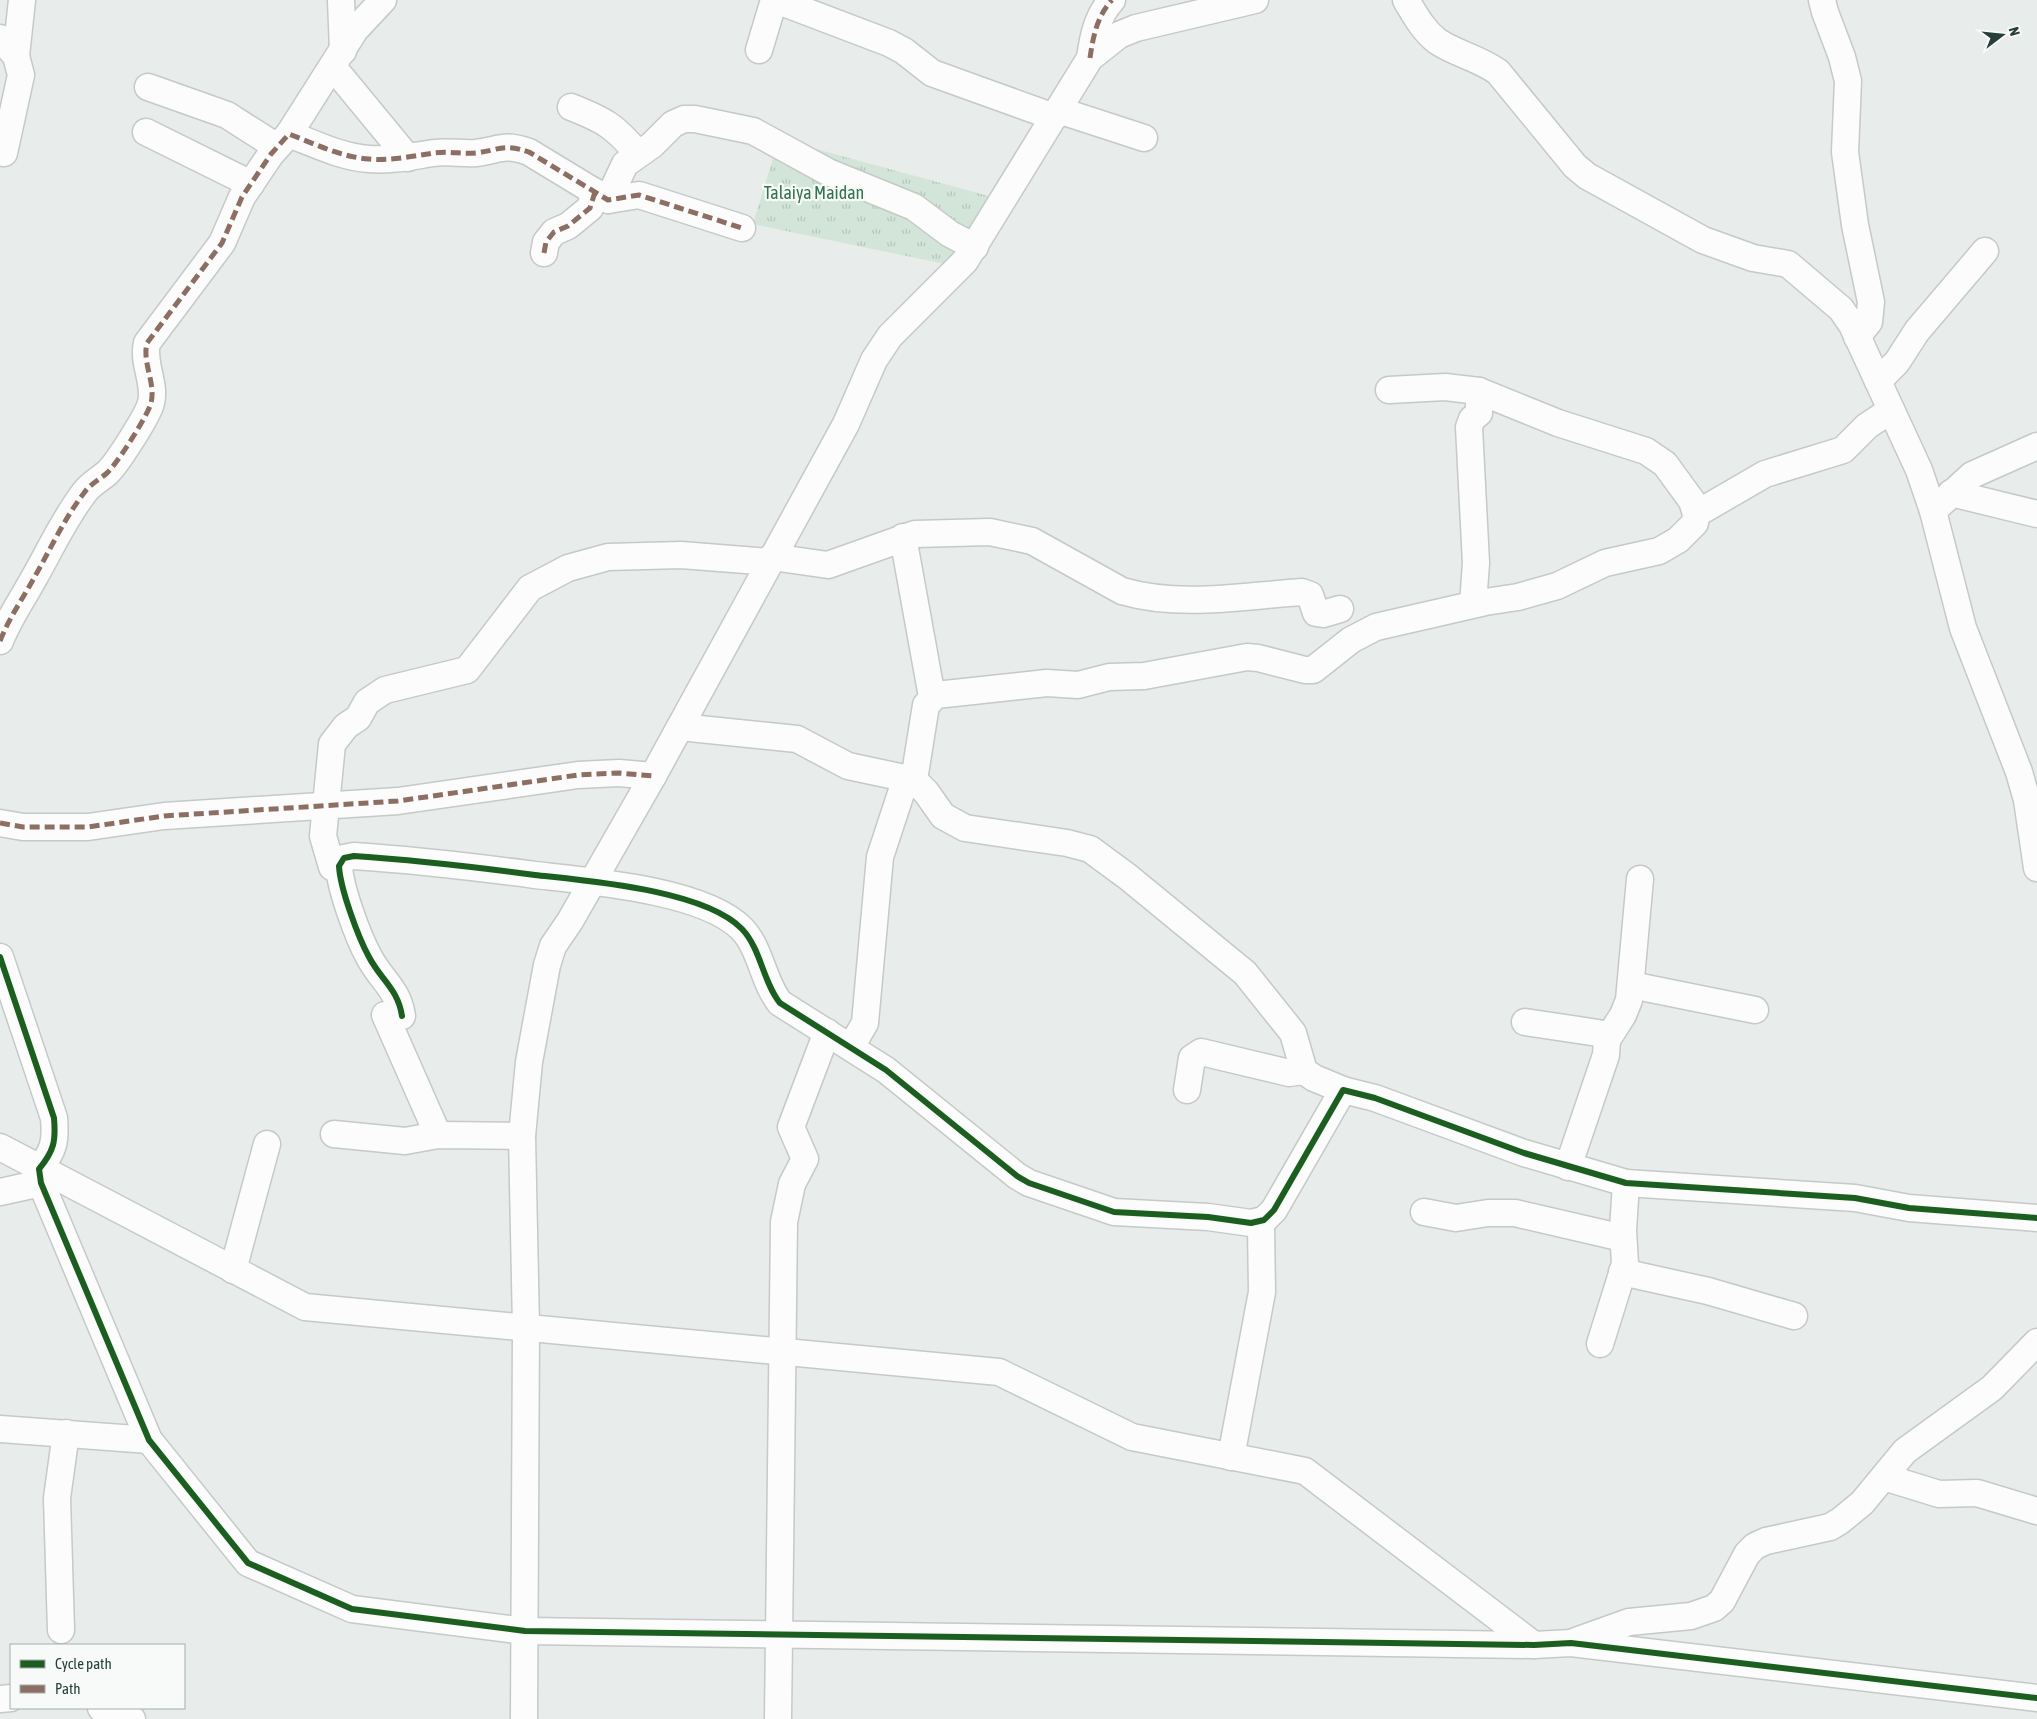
<svg xmlns="http://www.w3.org/2000/svg" width="2037" height="1719" font-family="'Asap Condensed',sans-serif">
<style>
.park{fill:url(#park-tufts)}
.lines{fill:none;stroke-linecap:round;stroke-linejoin:round}
.minor-casing{stroke:#c5c9c7;stroke-width:29}
.minor{stroke:#fcfcfc;stroke-width:26}
.quiet{stroke:#8d6e63;stroke-width:5;stroke-dasharray:10 5;stroke-linecap:butt}
.cycleway-casing{stroke:#f7faf9;stroke-width:9}
.cycleway{stroke:#1b5e20;stroke-width:6}
.labels{text-anchor:middle;stroke-width:4.5;stroke-linejoin:round;paint-order:stroke}
.park-label{font-size:18px;fill:#337350;stroke:#f7faf9}
</style>
<defs>
<pattern id="park-tufts" width="24" height="20" patternUnits="userSpaceOnUse" patternTransform="scale(1.25)"><rect width="24" height="20" fill="#d3e4d8"/><path d="M3 7l-1-3M5 7V3M7 7l1-3M15 17l-1-3M17 17v-4M19 17l1-3" fill="none" stroke="#b5c5ba"/></pattern>
</defs>
<rect width="100%" height="100%" fill="#e8ecea"/>
<polygon class="park" points="779,139 996,198 945,264 753,224"/>
<g class="lines">
<g class="minor-casing">
<g id="minor">
<polyline points="341,0 343,51"/>
<polyline points="776,0 889,43 904,51 932,73 1054,117"/>
<path d="M1406 0C1415 15 1423 30 1437 41 1456 54 1479 58 1498 72L1575 166 1587 176 1703 240 1753 258 1788 264 1841 309 1852 325 1919 470 1933 511 1963 628 2019 772 2027 800 2037 868"/>
<polyline points="1822,0 1825,12 1842,57 1848,81 1845,152 1855,225 1871,302 1869,322 1857,337"/>
<polyline points="0,38 16,56 21,75 4,153"/>
<polyline points="759,50 774,0"/>
<polyline points="16,56 22,0"/>
<path d="M1090 58C1093 37 1097 16 1112 0"/>
<polyline points="333,67 408,158"/>
<polyline points="148,87 227,115 277,147"/>
<path d="M571 107C604 120 615 126 638 154"/>
<polyline points="1058,110 1144,138"/>
<polyline points="146,132 251,184"/>
<polyline points="289,134 355,30 383,0"/>
<polyline points="608,200 625,164 652,145 673,124 684,119 695,119 753,131 828,172 914,207 950,234 975,247"/>
<polyline points="544,253 546,242 554,232 568,226 590,208 595,192"/>
<polyline points="1878,381 1897,362 1917,331 1985,251"/>
<polyline points="1951,493 2037,514"/>
<polyline points="1933,511 1972,475 2037,446"/>
<polyline points="1696,514 1765,474 1843,450 1867,426 1891,410"/>
<polyline points="903,537 932,697"/>
<path d="M772 557 828 565 915 534 990 532 1032 541 1122 591C1180 608 1243 596 1302 592L1310 595 1316 613 1323 614 1340 609"/>
<polyline points="1473,604 1476,563 1469,427 1472,419 1479,413 1479,391"/>
<path d="M0 641C9 618 22 600 34 578 50 550 64 519 84 493 90 484 99 480 107 473 117 464 148 415 151 403 156 383 142 363 147 343L222 243 242 197 271 154 289 134C315 144 341 157 369 159 391 161 413 156 434 153 448 151 462 154 476 153 500 150 503 143 529 152L608 200 639 195 742 228"/>
<polyline points="680,727 797,739 848,766 914,780 926,792 943,816 965,828 1067,843 1090,849 1128,877 1245,973 1293,1033 1304,1071 1314,1078 1343,1090"/>
<polyline points="914,780 926,705 936,695 1047,683 1078,685 1109,677 1144,676 1247,657 1258,658 1305,670 1313,670 1351,640 1376,627 1485,602 1518,597 1557,586 1605,563 1659,551 1678,540 1695,523 1696,514 1692,501 1665,464 1646,451 1558,423 1479,391 1445,387 1389,390"/>
<polyline points="0,823 23,827 88,827 164,816 398,801 578,775 619,773 653,776"/>
<polyline points="332,867 323,836 332,744 346,726 358,718 367,702 385,690 467,670 530,588 568,568 608,557 681,555 770,562"/>
<path d="M0 957 54 1118C56 1141 54 1151 39 1169L41 1183 149 1440 248 1563 352 1609 525 1631 1534 1645 1571 1643 2037 1698"/>
<polyline points="1631,985 1755,1010"/>
<polyline points="385,1015 438,1135"/>
<path d="M402 1016C398 989 381 980 369 957 358 937 340 888 339 866L344 858 354 856C414 860 475 867 535 875 589 881 704 890 742 929 761 949 763 982 780 1003L886 1070 1017 1176 1029 1183 1114 1212 1208 1217 1251 1223 1264 1220 1274 1210 1343 1090 1375 1098 1524 1153 1626 1183 1855 1198 1909 1208 2037 1218"/>
<polyline points="1525,1022 1598,1033 1605,1035 1607,1040 1606,1055 1568,1167"/>
<polyline points="1607,1040 1623,1015 1629,1000 1640,879"/>
<polyline points="851,1047 865,1023 880,857 906,778"/>
<polyline points="1187,1090 1192,1058 1201,1052 1289,1073 1304,1071"/>
<polyline points="334,1134 405,1141 438,1135 522,1136"/>
<polyline points="0,1147 305,1307 999,1372 1132,1437 1305,1471 1534,1645"/>
<polyline points="0,1192 41,1183"/>
<polyline points="1424,1212 1456,1218 1488,1213 1515,1213 1623,1238"/>
<polyline points="233,1270 267,1144"/>
<polyline points="1622,1272 1708,1291 1794,1316"/>
<polyline points="1600,1344 1625,1264 1623,1230 1626,1183"/>
<polyline points="0,1429 149,1440"/>
<polyline points="1231,1457 1262,1292 1261,1226 1264,1220"/>
<polyline points="1884,1477 1939,1494 1977,1493 2037,1511"/>
<polyline points="61,1630 57,1498 66,1433"/>
<polyline points="1576,1641 1629,1622 1691,1616 1714,1608 1722,1601 1747,1554 1755,1546 1766,1541 1830,1527 1840,1521 1862,1503 1905,1451 1992,1388 2037,1342"/>
<polyline points="0,1699 11,1698"/>
<polyline points="101,1708 132,1719"/>
<polyline points="524,1719 526,1327 522,1136 529,1062 547,965 553,946 570,921 653,776 846,424 874,360 890,336 965,261 1090,58 1119,35 1136,28 1255,0"/>
<polyline points="778,1719 784,1222 792,1184 805,1159 791,1127 827,1032"/>
</g>
</g>
<use href="#minor" class="minor"/>
<g class="quiet">
<path d="M1090 58C1093 37 1097 16 1112 0"/>
<polyline points="544,253 546,242 554,232 568,226 590,208 595,192"/>
<path d="M0 641C9 618 22 600 34 578 50 550 64 519 84 493 90 484 99 480 107 473 117 464 148 415 151 403 156 383 142 363 147 343L222 243 242 197 271 154 289 134C315 144 341 157 369 159 391 161 413 156 434 153 448 151 462 154 476 153 500 150 503 143 529 152L608 200 639 195 742 228"/>
<polyline points="0,823 23,827 88,827 164,816 398,801 578,775 619,773 653,776"/>
</g>
<g class="cycleway-casing">
<g id="cycleway">
<path d="M0 957 54 1118C56 1141 54 1151 39 1169L41 1183 149 1440 248 1563 352 1609 525 1631 1534 1645 1571 1643 2037 1698"/>
<path d="M402 1016C398 989 381 980 369 957 358 937 340 888 339 866L344 858 354 856C414 860 475 867 535 875 589 881 704 890 742 929 761 949 763 982 780 1003L886 1070 1017 1176 1029 1183 1114 1212 1208 1217 1251 1223 1264 1220 1274 1210 1343 1090 1375 1098 1524 1153 1626 1183 1855 1198 1909 1208 2037 1218"/>
</g>
</g>
<use href="#cycleway" class="cycleway"/>
</g>
<g class="labels">
<g class="park-label">
<text x="814" y="199">Talaiya Maidan</text>
</g>
</g>
<rect x="10" y="1644" width="175" height="65" fill="#f7faf9" stroke="#a3afad"/>
<rect x="20" y="1660" width="25" height="8" fill="#1b5e20" stroke="#a3afad"/>
<text x="55" y="1669" font-size="15" fill="#263f3a">Cycle path</text>
<rect x="20" y="1685" width="25" height="8" fill="#8d6e63" stroke="#a3afad"/>
<text x="55" y="1694" font-size="15" fill="#263f3a">Path</text>
<g transform="translate(2002 35) rotate(74)" stroke="#f7faf9" stroke-width="4" paint-order="stroke">
<path d="M0-4L9 19L0 12L-9 19Z" fill="#263f3a"/>
<text y="-8" font-size="14" font-weight="bold" text-anchor="middle" fill="#263f3a">N</text>
</g>
</svg>
